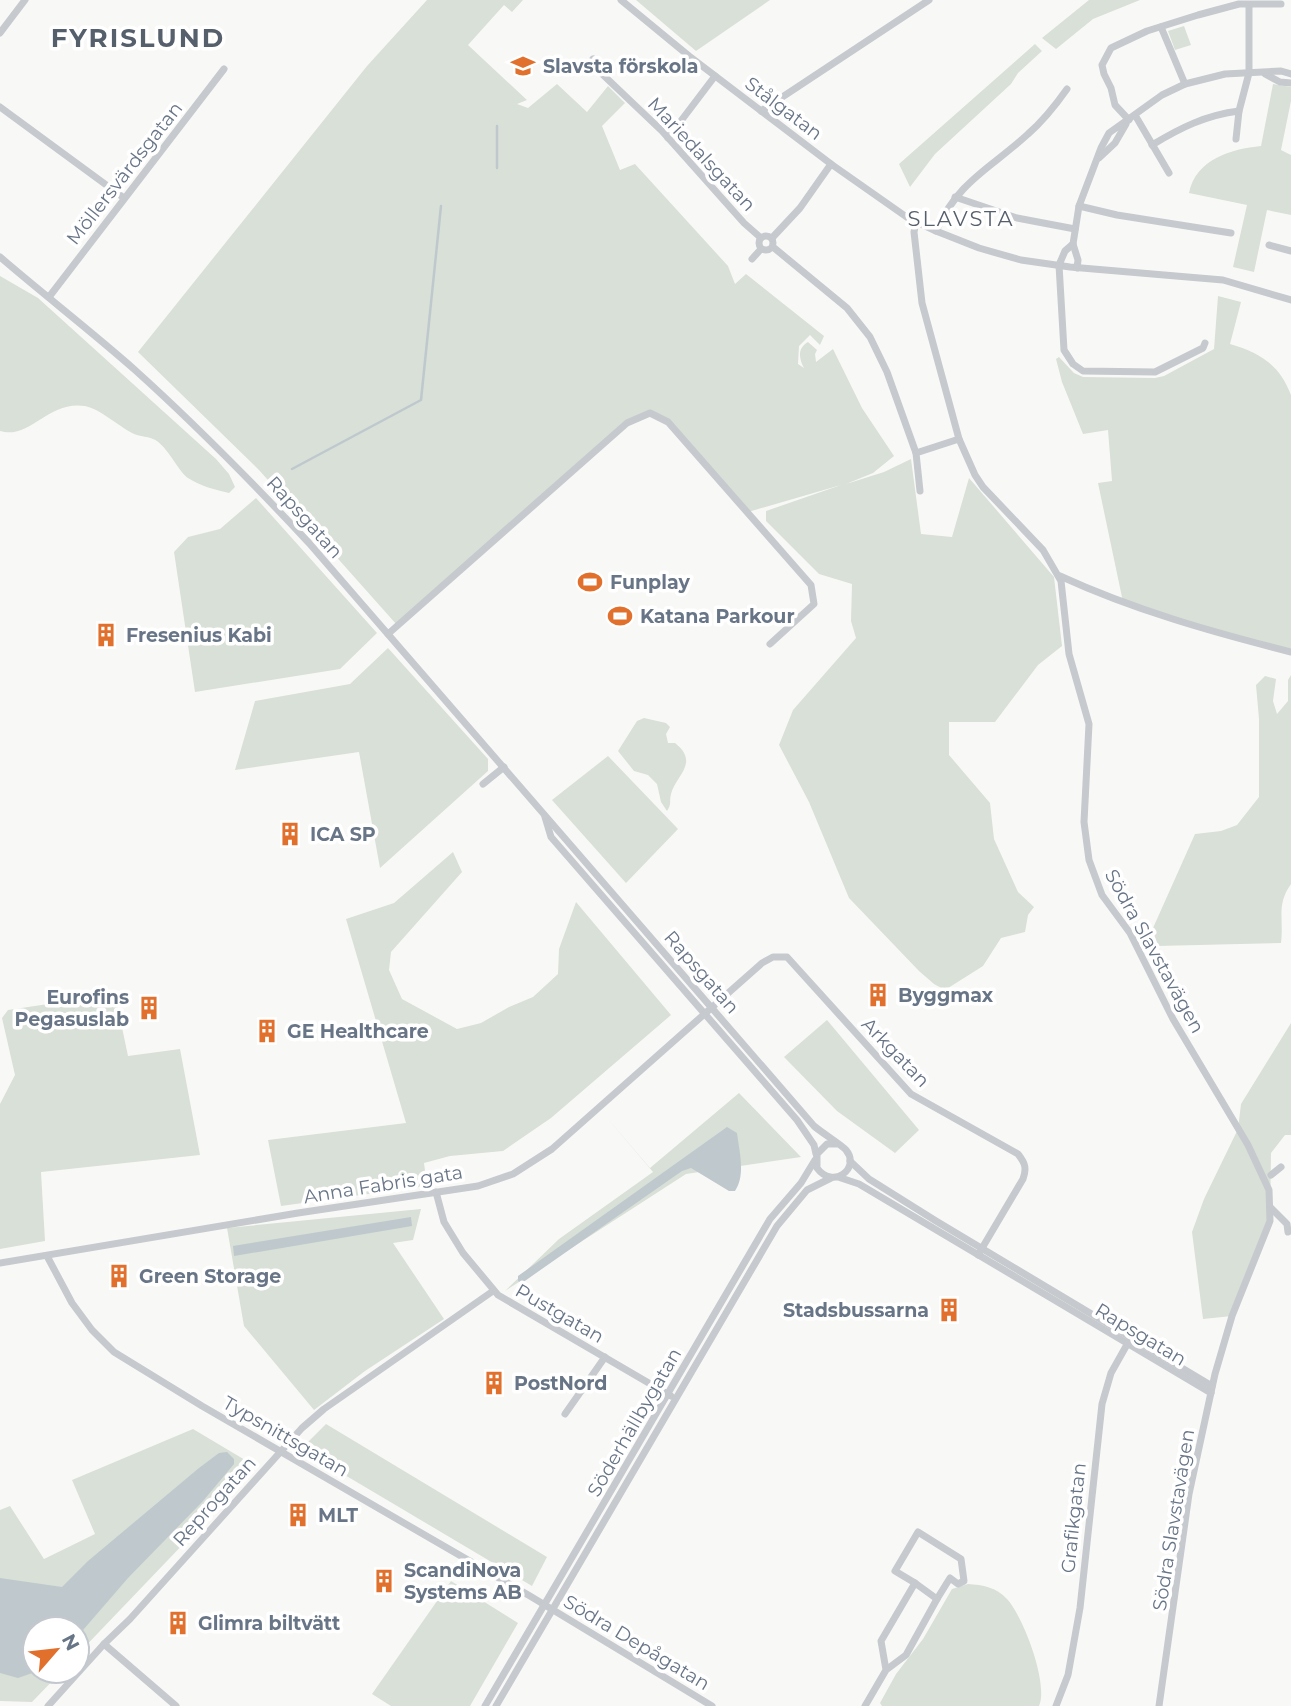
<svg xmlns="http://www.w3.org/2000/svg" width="1291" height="1706" font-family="Montserrat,sans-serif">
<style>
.green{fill:#d9e0d7}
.water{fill:#bfc8cd}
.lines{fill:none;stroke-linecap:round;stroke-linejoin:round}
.stream{stroke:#bfc8cd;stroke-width:2.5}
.minor{stroke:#c6c9cd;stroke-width:7}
.labels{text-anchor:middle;stroke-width:7;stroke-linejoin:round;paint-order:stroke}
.poi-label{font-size:19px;font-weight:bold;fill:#687587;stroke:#fff;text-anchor:start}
.street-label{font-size:19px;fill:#687587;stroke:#fff}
.neighbourhood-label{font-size:21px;letter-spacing:2px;fill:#565f6c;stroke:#fff}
.district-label{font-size:26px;font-weight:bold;letter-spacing:2px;fill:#565f6c;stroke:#fff}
</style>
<rect width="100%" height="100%" fill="#f8f9f6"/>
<g class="green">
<path d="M427 0H523L512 12 504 5 468 45 527 100 517 104 528 108 557 84 587 112 608 86 625 103 602 126 620 170 635 164 728 266 735 284 746 274 824 336 820 345 810 335 799 346 798 364 804 368C799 359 797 348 808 342L817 350 815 354 816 362 833 349 862 408 894 456 873 473 846 484 884 472 911 459 921 534 952 537 969 478 1054 577 1062 646 1038 665 995 722H949V755L990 803 994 839 1018 892 1034 907 1028 915 1025 932 1001 938 983 966 945 990 934 984 919 971 849 898 809 802 779 745 793 710 856 638 851 621 852 584 819 574 766 521V511L841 485 748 512 668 422 649 413 627 423 397 625 259 470 138 352 367 66Z"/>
<polygon points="636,0 770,0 696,51"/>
<polygon points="1089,0 1140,0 1093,19 1056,49 1042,38"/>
<polygon points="1184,26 1191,45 1175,50 1168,31"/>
<polygon points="1035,44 1042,51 1018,73 1011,84 935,154 910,187 899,164"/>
<path d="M1273 84 1291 87V101L1281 150 1291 155V215L1267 210 1254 272 1233 267 1247 205 1189 193C1196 159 1231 149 1261 146Z"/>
<path d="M0 276 38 298 216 459 229 474 235 487 229 493C216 490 200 486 188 478 179 472 170 451 157 441 150 436 139 437 132 433 117 425 100 409 85 406 48 400 30 440 0 431Z"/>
<path d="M1218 296 1241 302 1230 344C1260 353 1279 364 1291 395V652L1123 602 1098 483 1112 481 1108 430 1083 434 1062 382 1056 359 1059 357 1074 373 1083 377 1155 378 1164 376 1214 349Z"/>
<polygon points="256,498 377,633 340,669 195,692 174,552 188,537 220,529"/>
<polygon points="388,648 488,759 488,771 380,868 359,752 235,770 255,701 350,684"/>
<path d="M1291 675V884C1276 905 1284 919 1281 943L1157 946 1153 928 1195 834 1221 831 1237 825 1259 797V719L1256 685 1265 676 1276 679 1273 701 1277 714 1288 701V680Z"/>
<path d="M644 718 666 723 670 727 666 734 668 743H675C700 763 676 775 671 794 669 802 672 804 667 811L661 802 657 784 648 775 634 771 618 751 637 721Z"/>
<polygon points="608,756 678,829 626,883 552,800"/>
<polygon points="453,852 462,872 391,952 389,970 402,999 457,1029 481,1023 509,1007 533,997 558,974 559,949 576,902 671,1015 551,1118 503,1151 450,1156 424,1163 427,1186 281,1206 268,1140 406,1123 346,919 394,903"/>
<polygon points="115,994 128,1056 180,1049 200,1155 41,1172 45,1241 0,1249 0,1104 15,1075 2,1018 8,1010"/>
<polygon points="827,1020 919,1130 895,1153 837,1111 784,1057"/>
<polygon points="1291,1023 1291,1135 1285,1135 1271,1153 1270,1221 1232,1316 1203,1319 1192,1232 1204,1199 1238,1129 1241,1104"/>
<polygon points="739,1093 801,1157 686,1174 505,1291 559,1239 653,1172 602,1112 650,1168"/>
<polygon points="421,1209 413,1240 393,1243 444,1319 365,1371 314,1410 244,1326 227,1228"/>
<polygon points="326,1424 547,1557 532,1586 301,1449"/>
<polygon points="193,1429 257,1467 77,1655 77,1629 35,1629 35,1671 62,1671 32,1702 0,1701 0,1510 10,1506 44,1559 95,1534 72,1480"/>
<polygon points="451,1581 518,1623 470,1706 391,1706 372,1694"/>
<path d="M968 1584C983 1585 996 1587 1007 1599 1023 1616 1049 1684 1039 1706H882L880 1703 896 1674 923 1639 952 1589Z"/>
</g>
<g class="water">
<path d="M727 1127 737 1133C739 1150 746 1175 735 1191H729L691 1168 682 1171 539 1271 522 1283 518 1281V1276Z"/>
<polygon points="411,1217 412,1226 234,1256 233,1246"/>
<polygon points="227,1452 234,1459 234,1464 203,1501 128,1578 77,1637 77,1629 35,1629 35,1671 38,1671 18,1678 0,1673 0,1578 62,1587 88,1561 199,1468 219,1453"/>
</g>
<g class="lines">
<g class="stream">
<polyline points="497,126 497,168"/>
<polyline points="292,469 421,400 441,206"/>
</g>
<g class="minor">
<polyline points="621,0 689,56 831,164 908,218 936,231 979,248 1021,260 1070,267 1223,280 1291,300"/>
<polyline points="1161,27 1185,84"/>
<polyline points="0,33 25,0"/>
<polyline points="593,59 599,71 662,131 744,223 761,238"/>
<polyline points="1265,74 1280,82 1291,83"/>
<polyline points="0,107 124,198"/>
<polyline points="761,111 929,0"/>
<polyline points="1135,115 1169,173"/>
<polyline points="1129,120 1115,105 1111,88 1104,74 1102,65 1111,48 1147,31 1198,15 1239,4 1281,4"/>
<polyline points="668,138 715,76"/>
<polyline points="1236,139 1239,111 1249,73 1249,5"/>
<path d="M1152 145C1180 128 1206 115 1239 111"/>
<polyline points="1099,158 1115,143 1126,124"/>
<polyline points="955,197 1017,218 1075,229"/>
<polyline points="1079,206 1117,215 1231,233"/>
<polyline points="916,222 914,232 922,303 959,439 975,475 983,487 1043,550 1061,581 1069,654 1089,724 1084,822 1089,860 1102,895 1130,933 1173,1019 1248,1145 1269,1190 1270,1221 1232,1316 1215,1374 1189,1494 1159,1706"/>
<path d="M936 231C959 180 990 169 1028 134 1043 121 1055 106 1067 89"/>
<circle cx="766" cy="243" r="7"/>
<polyline points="772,238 800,208 831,164"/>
<polyline points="1073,244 1065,251 1059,265 1064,350 1073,364 1083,371 1155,372 1203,348 1205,343"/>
<polyline points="1269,245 1291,251"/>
<polyline points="773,247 847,308 870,337 887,372 916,453 920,491"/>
<path d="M0 257C44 295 91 331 135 370 196 425 253 483 309 543L814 1126C822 1133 842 1145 846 1150 861 1168 833 1190 817 1168V1154L827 1144H837"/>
<polyline points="752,259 761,249"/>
<polyline points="1077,268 1078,260 1073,244 1079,206 1101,148 1109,133 1162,95 1185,84 1225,74 1281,71 1291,74"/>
<polyline points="49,297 224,69"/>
<polyline points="916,453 959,439"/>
<path d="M1060 576C1134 610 1212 632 1291 652"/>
<polyline points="388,634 627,423 650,413 668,422 811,585 814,604 770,644"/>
<polyline points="483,784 504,767"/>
<polyline points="545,817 551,837 797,1120 814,1145 816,1154"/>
<polyline points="850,1161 869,1179 936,1221 1212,1386"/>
<polyline points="1271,1175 1281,1167"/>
<polyline points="838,1177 859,1184 1211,1393"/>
<polyline points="436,1192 444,1222 463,1253 498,1295 671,1396"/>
<polyline points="1271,1208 1287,1224 1288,1232"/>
<polyline points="47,1256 72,1303 92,1330 114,1352 202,1406 530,1596 712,1706"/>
<path d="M0 1263 298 1213 478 1186 513 1174 552 1149 762 963 773 957H787L911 1094 1018 1154C1025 1163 1027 1168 1023 1179L978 1255"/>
<polyline points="565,1414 605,1357"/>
<polyline points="915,1583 895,1571 918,1532 961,1559 964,1581 958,1584 950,1578 937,1599"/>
<polyline points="104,1644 176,1706"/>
<polyline points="48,1706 104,1644 130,1619 302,1428 324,1409 493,1291"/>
<polyline points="485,1706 770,1219 801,1183 815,1160"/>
<polyline points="496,1706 777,1226 807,1190 831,1178"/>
<polyline points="865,1706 886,1670 906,1655 937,1599 915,1583 881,1641 886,1670"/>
<polyline points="1056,1706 1068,1675 1080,1608 1102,1404 1111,1373 1129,1341"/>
</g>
</g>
<defs>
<g id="school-bare" transform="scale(1.89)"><path d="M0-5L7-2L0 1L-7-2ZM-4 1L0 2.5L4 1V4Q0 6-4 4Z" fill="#e1702d" stroke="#fff" stroke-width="2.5" paint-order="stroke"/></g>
<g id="stadium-bare" transform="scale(1.89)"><path d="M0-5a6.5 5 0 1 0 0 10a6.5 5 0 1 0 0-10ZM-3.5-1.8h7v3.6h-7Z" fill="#e1702d" stroke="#fff" stroke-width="2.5" paint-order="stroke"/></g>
<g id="building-bare" transform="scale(1.89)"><path d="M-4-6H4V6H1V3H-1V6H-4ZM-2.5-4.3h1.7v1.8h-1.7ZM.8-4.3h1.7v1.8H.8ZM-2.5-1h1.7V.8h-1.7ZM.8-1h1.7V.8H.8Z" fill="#e1702d" stroke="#fff" stroke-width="2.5" paint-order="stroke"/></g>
</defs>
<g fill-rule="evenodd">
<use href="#school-bare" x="523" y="66"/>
<use href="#stadium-bare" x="590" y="582"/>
<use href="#stadium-bare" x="620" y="616"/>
<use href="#building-bare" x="106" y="635"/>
<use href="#building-bare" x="290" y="834"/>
<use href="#building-bare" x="878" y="995"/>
<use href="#building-bare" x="149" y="1008"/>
<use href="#building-bare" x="267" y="1031"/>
<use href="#building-bare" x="119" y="1276"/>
<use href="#building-bare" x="949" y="1310"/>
<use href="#building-bare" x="494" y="1383"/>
<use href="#building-bare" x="298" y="1515"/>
<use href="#building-bare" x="384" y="1581"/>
<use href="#building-bare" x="178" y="1623"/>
</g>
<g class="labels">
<g class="poi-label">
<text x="543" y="73">Slavsta förskola</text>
<text x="610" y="589">Funplay</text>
<text x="640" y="623">Katana Parkour</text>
<text x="126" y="642">Fresenius Kabi</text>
<text x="310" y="841">ICA SP</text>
<text x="898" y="1002">Byggmax</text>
<text x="129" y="1004" text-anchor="end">Eurofins<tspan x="129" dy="22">Pegasuslab</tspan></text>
<text x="287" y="1038">GE Healthcare</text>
<text x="139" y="1283">Green Storage</text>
<text x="929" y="1317" text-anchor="end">Stadsbussarna</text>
<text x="514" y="1390">PostNord</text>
<text x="318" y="1522">MLT</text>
<text x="404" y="1577">ScandiNova<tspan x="404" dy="22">Systems AB</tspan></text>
<text x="198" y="1630">Glimra biltvätt</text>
</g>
<g class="street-label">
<text transform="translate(784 108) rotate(37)" y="7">Stålgatan</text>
<text transform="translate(702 154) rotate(47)" y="7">Mariedalsgatan</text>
<text transform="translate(124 173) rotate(-52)" y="7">Möllersvärdsgatan</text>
<text transform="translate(305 517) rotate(48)" y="7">Rapsgatan</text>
<text transform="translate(1155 951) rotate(61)" y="7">Södra Slavstavägen</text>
<text transform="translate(702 972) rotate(49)" y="7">Rapsgatan</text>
<text transform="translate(896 1052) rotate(46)" y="7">Arkgatan</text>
<text transform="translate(383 1184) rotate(-9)" y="7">Anna Fabris gata</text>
<text transform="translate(560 1313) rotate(30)" y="7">Pustgatan</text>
<text transform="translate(1141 1334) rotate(31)" y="7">Rapsgatan</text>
<text transform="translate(634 1422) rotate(-60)" y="7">Söderhällbygatan</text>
<text transform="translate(286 1436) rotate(30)" y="7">Typsnittsgatan</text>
<text transform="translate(214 1501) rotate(-48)" y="7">Reprogatan</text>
<text transform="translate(1073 1518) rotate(-84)" y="7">Grafikgatan</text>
<text transform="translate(1173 1520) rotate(-81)" y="7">Södra Slavstavägen</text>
<text transform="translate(637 1642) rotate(31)" y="7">Södra Depågatan</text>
</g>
<g class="neighbourhood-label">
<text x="961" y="226">SLAVSTA</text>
</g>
<g class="district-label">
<text x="138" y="47">FYRISLUND</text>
</g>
</g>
<g transform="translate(56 1650) rotate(62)"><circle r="33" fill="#ffffff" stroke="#c3c8cf" stroke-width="2"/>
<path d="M0-5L12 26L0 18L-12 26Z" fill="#e1702d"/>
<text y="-10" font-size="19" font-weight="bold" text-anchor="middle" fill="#687587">N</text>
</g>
</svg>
